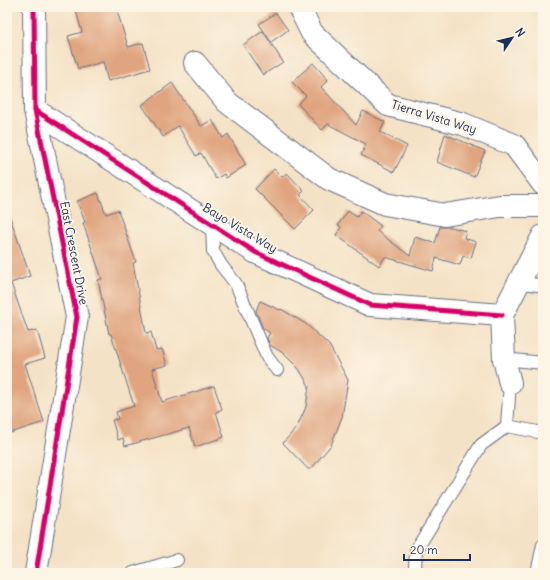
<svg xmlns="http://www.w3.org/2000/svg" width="550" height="580" font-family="Delius,sans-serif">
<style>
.building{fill:#e0a580}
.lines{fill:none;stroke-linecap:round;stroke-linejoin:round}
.service-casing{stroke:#676e82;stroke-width:14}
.minor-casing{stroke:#676e82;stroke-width:24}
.service{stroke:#fff;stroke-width:12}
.minor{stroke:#fff;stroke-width:22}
.cycleway-casing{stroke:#fcf5e5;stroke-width:8}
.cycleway{stroke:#d6006c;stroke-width:5}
.labels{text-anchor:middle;stroke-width:4;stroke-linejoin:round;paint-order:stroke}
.street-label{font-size:12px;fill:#1b2f5e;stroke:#fcf5e5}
</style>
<rect width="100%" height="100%" fill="#fcf5e5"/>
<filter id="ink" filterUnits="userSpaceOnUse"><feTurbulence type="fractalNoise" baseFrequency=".025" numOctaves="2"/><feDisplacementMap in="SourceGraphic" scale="8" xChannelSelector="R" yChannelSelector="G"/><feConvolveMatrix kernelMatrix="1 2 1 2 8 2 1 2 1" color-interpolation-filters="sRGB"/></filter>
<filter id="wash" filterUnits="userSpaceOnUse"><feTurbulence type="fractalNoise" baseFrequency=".012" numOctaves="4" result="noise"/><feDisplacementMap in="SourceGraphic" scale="16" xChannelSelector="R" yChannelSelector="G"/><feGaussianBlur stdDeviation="0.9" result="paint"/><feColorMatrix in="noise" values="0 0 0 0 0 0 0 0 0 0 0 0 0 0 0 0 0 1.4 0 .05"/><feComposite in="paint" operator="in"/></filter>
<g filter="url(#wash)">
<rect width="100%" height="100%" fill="#f4e2c6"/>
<g id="blocks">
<g class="building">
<polygon points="75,7 116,7 128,47 143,43 150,69 108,81 103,62 78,69 68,36 82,32"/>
<polygon points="276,13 288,30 271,42 259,24"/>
<polygon points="263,31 283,62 263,75 243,45"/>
<polygon points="313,63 328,80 321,87 356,125 363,111 385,122 380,132 407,146 394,172 361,155 366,144 328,124 322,130 298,104 306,96 292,82"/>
<polygon points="172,83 201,126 212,120 223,138 228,134 246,165 226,178 224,174 216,179 201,153 196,156 178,126 163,137 142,105"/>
<polygon points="445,134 485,151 474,177 437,162"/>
<polygon points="274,169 282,177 287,173 304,191 300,195 314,210 295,229 255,189"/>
<polygon points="98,193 106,214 118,210 136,262 133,263 146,333 151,332 156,350 162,349 167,365 152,369 162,402 214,386 222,409 216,412 224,437 195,447 189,428 125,446 123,438 118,440 112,420 118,419 116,412 134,406 111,334 109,334 98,280 102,279 83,223 85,222 77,201"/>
<polygon points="348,211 357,217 361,211 381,226 377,231 410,256 415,237 435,243 440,227 451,227 466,231 464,238 476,242 471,258 463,256 460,265 436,258 433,271 385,257 379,266 336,235 341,227 338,225"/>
<polygon points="7,217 10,217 30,276 11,283 28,332 37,330 45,358 25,364 44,422 7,434"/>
<polygon points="260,301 280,310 281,309 306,324 329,345 348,380 342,417 331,445 311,469 308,469 283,443 297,427 306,407 309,386 299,369 283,353 270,345 267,338 270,333 263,328 256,311"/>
</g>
</g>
</g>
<g filter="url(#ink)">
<use href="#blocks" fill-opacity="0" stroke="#676e82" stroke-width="1"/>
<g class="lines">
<g class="service-casing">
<g id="service">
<polyline points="212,224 213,251 221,265 236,284 267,357 277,370"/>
<polyline points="519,282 543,286"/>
<polyline points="504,359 543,363"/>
<polyline points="507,426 510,383"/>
<polyline points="133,573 177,560"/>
<polyline points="418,573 415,567 416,550 481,445 507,426 543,433"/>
<polyline points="537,573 543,545"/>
</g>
</g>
<g class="minor-casing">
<g id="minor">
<polyline points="34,7 35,110 77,317 36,573"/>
<polyline points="299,7 312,33 388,105 463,124 514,145 543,184"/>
<polyline points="195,63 227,102 329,179 385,204 445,215 500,206 543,206"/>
<polyline points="35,110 255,252 370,305 502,315"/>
<polyline points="510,383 504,359 502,315 543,236"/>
</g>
</g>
<use href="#service" class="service"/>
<use href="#minor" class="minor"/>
<g class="cycleway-casing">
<g id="cycleway">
<polyline points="34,7 35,110 77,317 36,573"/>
<polyline points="35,110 255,252 370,305 502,315"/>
</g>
</g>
<use href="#cycleway" class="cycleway"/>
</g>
</g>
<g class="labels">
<g class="street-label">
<text transform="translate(434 117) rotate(17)" y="4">Tierra Vista Way</text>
<text transform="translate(240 228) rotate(31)" y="4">Bayo Vista Way</text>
<text transform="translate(74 253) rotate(79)" y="4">East Crescent Drive</text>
</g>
</g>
<rect width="550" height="580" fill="none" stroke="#fcf5e5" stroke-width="24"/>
<g transform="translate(512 38) rotate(55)" stroke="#fcf5e5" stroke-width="3" paint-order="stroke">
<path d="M0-3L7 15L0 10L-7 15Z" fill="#1b2f5e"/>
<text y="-6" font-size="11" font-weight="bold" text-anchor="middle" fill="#1b2f5e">N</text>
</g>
<path d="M404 554v6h66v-6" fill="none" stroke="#1b2f5e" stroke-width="2"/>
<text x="410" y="554" font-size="12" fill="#1b2f5e" stroke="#fcf5e5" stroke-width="3" paint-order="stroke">20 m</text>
</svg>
